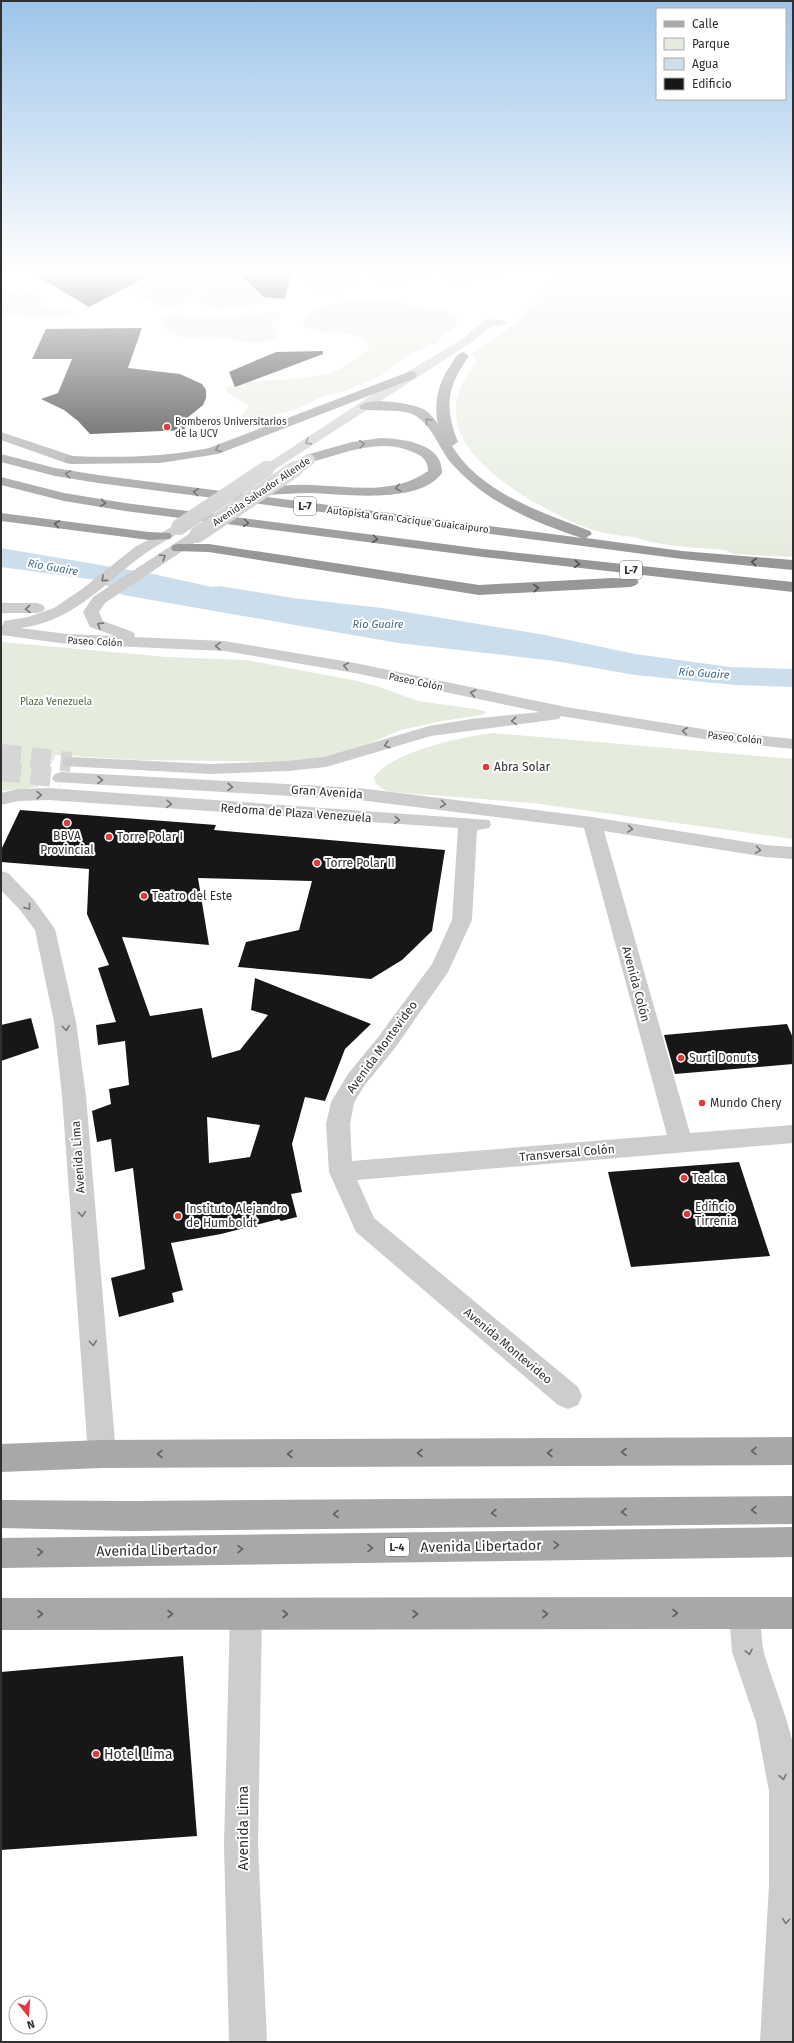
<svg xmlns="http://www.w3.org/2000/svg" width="794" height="2043" font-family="'Fira Sans',sans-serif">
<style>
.green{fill:#e5ecde}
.water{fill:#ccddeb}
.building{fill:#171717;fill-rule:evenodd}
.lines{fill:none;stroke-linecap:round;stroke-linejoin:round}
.minor-tunnel{stroke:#d6d6d6;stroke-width:20;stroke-dasharray:20 10;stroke-linecap:butt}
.minor{fill:#cdcdcd;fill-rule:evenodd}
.major{fill:#a8a8a8;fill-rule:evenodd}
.highway{fill:#979797;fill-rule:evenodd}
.minor-bridge-far1{stroke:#cdcdcd;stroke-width:12}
.minor-bridge{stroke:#cdcdcd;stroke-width:16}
.oneway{stroke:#4f4f4f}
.oneway2{stroke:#777}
.oneway3{stroke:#606060}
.poi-dot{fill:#df3a3c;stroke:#fff;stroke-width:1.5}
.labels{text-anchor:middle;stroke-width:4;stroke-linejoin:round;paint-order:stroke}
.far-poi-label{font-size:10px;fill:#303030;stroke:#fff;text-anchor:start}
.far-street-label{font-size:10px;fill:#303030;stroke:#fff}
.far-park-label{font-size:10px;fill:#506a3e;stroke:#fff}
.shield{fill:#fff;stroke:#6e6e6e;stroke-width:1}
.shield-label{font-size:11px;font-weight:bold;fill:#303030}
.far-water-label{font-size:11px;font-style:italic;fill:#406c8f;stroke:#fff}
.poi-label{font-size:12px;fill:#303030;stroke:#fff;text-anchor:start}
.street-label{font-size:12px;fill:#303030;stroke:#fff}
.near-street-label{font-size:14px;fill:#303030;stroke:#fff}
.near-poi-label{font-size:14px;fill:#303030;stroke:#fff;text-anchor:start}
</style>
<rect width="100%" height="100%" fill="#fff"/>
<g class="green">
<polygon points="222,270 234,270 264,297 284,299 217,311 197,301 166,307 140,298 129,287 146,277 171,273 183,276"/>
<polygon points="376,270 389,270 405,281 386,284 367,271"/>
<polygon points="393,270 417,270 428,277 409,280"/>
<polygon points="437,270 497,270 504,274 455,282"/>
<path d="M568 270H793V557L733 554 725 550C701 548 676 547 652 542 645 541 639 538 632 537 620 535 607 534 596 531 554 517 465 470 457 422 452 398 463 380 477 361L471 354 517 323 527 310Z"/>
<polygon points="343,271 361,284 342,287 324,274"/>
<polygon points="320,275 338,288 318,292 301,278"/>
<path d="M18 290 33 291 43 298 39 305C49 310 67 304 73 315 49 321 24 315 1 314V292Z"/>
<path d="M375 299 401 302 406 306 443 309 457 317 455 326 451 330 443 334 437 343 410 354 379 377 342 392 319 398 292 411 269 416 248 425 237 423C239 415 245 413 249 406L228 393 226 388 234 383C264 380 302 380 330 373 345 369 354 357 367 351L369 346C355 323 319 341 302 324 309 304 356 300 375 299Z"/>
<path d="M267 312H280V317L270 322 279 334C262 350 235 338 215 337 199 336 184 340 169 333L162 320C172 312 186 316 198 318 221 321 244 315 267 312Z"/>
<polygon points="1,642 167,657 246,660 358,681 379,687 418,701 476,709 487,712 482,715 442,721 401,730 339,756 287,762 139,760 56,755 38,787 1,791"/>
<path d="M493 733 793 759V839L532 803 391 792 384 790 375 783 374 777C391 752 464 736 493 733Z"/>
</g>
<g class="water">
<polygon points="225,271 258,299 224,305 193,276"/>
<polygon points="183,280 196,292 161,298 149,286"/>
<polygon points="1,548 153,574 212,587 220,586 293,598 382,608 545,635 635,654 730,667 793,669 793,687 735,685 635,675 555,661 398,643 123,595 97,580 1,567"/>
</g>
<g class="building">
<polygon points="27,270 160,270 89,307"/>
<polygon points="234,270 293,270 284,299 264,297"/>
<polygon points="142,328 128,368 180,374 202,384 206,390 206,398 203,405 181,423 186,430 90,434 78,421 64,410 41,399 58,393 72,359 32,359 46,329"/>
<polygon points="323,351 323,354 235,387 229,372 276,352"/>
<path d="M20 810 216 825 214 830 445 850 432 931 402 960 371 979 238 967 246 942 299 930 312 881 198 878 209 945 122 937 150 1016 202 1008 212 1058 240 1050 268 1015 251 1010 255 978 371 1024 345 1049 325 1101 305 1097 292 1144 302 1192 291 1194 297 1217 281 1221 279 1219 221 1234 171 1243 183 1290 172 1293 174 1302 119 1317 111 1278 145 1269 133 1168 115 1172 111 1139 97 1142 92 1111 111 1104 109 1089 129 1085 125 1041 98 1045 96 1025 116 1022 98 968 109 965 87 914 89 869 1 862V850ZM207 1117 260 1125 250 1157 209 1163Z"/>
<polygon points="31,1018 39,1048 1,1061 1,1025"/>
<polygon points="787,1024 793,1038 793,1064 675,1074 664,1035"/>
<polygon points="739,1162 770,1256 631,1267 608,1172"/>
<polygon points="183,1656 197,1836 1,1850 1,1672"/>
</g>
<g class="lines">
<g class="minor-tunnel">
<polyline points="1,754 71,762"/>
<polyline points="1,771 61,778"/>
</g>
<g class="minor">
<polygon points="489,319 505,321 507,323 501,326 492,326 469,344 274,470 264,470 262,467 407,372 461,340 485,320"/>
<path d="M179 523 184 524 186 527 184 530C167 540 150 549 135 561 99 589 68 623 20 628L67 634 115 636 90 627 83 612 93 597 192 532H202L204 535 202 538 105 603 99 612 103 621 133 632 135 635 134 637 224 641 355 663 566 707 709 730 793 739V749L709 740 561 716 559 719 431 736 326 767 288 771 210 774 65 766 62 762 65 758 71 757 210 764 288 761 324 757 429 726 471 719 540 712 355 673 224 651 67 644 1 635V625H3L4 621 28 617 54 608 82 589 135 547Z"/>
<polygon points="1,603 37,603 43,605 45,608 43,611 37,613 1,613"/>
<polygon points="61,772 359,788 592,817 765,845 793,847 793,859 765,857 604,831 690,1133 793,1125 793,1143 357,1180 374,1218 578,1387 582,1396 578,1405 568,1409 558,1405 356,1232 329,1172 326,1124 331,1102 348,1074 379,1036 432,964 452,920 458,828 48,800 18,801 1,805 1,793 18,789 48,788 489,820 491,824 489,828 477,830 472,920 448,972 395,1048 364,1086 354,1103 350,1124 352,1161 667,1135 584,828 359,800 55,782 52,778 55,774"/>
<polygon points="1,871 8,873 34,900 55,929 76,1022 86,1096 116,1454 112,1464 102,1468 92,1464 88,1454 62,1096 54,1022 35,930 20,910 1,890"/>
<path d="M745 1597 756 1602C763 1619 760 1636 764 1653 773 1684 786 1713 793 1744V2042H760L769 1885V1791L756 1722 732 1652 729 1613 734 1602Z"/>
<polygon points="246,1598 257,1603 262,1614 258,1845 267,2042 229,2042 224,1845 230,1614 235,1603"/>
</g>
<g class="major">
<polygon points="1,432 76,457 78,460 76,463 66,463 1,440"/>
<polygon points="793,1437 793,1465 102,1468 1,1472 1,1444 102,1440"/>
<polygon points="793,1496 793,1524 130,1531 1,1528 1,1500 130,1501"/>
<polygon points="793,1527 793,1557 1,1568 1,1538"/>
<polygon points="793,1597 793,1629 1,1630 1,1598"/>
</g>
<g class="highway">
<path d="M463 352 469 356C447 387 444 406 458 442L452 446C481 493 541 512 590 531L592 534 586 538 682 551 793 560V570L682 559 98 483 55 476 1 462V454L55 468 98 475 582 538C535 523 486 502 453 465 439 450 433 425 414 415 401 407 364 414 359 407 366 396 412 403 423 409 429 412 434 418 438 424 433 402 439 381 452 363 455 358 457 354 463 352Z"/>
<path d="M411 371 415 372 417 375 415 378 218 454 160 463 71 464 66 463 64 460 66 457 71 456C118 458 164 457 209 448Z"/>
<path d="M381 438C403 439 443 443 442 473 419 505 344 494 310 493 296 493 281 494 267 495L262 494 260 491 262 488 267 487C281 486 296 484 311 485 351 486 393 496 428 471 428 460 422 456 413 452 378 437 344 454 311 462L304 458 306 455 352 442Z"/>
<polygon points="1,477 64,493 125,503 483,549 793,582 793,592 483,557 125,511 64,501 1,485"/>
<polygon points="1,513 149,532 170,533 172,536 170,539 149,540 1,521"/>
<polygon points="178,544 209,544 479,585 612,578 636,579 639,582 636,585 631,587 479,595 209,552 173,551 171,548 173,545"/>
</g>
<g class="minor-bridge-far1">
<polyline points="264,470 269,467"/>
<polyline points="294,470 309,460"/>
</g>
<g class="minor-bridge">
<polyline points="179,527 266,469"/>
<polyline points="197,535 295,469"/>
</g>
</g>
<defs><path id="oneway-chevron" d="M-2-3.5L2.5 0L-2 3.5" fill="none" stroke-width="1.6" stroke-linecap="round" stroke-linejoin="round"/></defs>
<g class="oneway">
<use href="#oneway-chevron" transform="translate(428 421) rotate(-131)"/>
<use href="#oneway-chevron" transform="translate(362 444) rotate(-6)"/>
<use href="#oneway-chevron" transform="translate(218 449) rotate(161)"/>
<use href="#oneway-chevron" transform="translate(68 474) rotate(-170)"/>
<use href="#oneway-chevron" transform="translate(398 488) rotate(168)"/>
<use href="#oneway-chevron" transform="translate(196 492) rotate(-173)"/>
<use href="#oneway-chevron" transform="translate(103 503) rotate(9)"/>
<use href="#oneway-chevron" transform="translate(246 523) rotate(7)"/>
<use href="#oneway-chevron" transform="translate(57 524) rotate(-173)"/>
<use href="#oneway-chevron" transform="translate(375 539) rotate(7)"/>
<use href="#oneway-chevron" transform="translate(754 562) rotate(-175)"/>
<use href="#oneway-chevron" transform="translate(577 564) rotate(6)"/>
<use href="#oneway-chevron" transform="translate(536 588) rotate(-5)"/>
</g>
<g class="oneway2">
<use href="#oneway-chevron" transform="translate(308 442) rotate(148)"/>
<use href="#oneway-chevron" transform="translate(163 557) rotate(-31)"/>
<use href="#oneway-chevron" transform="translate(104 579) rotate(140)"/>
<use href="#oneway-chevron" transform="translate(28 609) rotate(177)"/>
<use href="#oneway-chevron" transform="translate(100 625) rotate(-147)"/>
<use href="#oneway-chevron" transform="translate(218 646) rotate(-178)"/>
<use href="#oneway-chevron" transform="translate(346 666) rotate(-170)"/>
<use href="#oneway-chevron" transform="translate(473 693) rotate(-168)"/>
<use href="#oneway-chevron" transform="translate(514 721) rotate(176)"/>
<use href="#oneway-chevron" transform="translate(685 731) rotate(-172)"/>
<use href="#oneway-chevron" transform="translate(387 745) rotate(162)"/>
<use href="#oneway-chevron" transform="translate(100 780) rotate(3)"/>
<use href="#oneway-chevron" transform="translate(230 787) rotate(3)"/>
<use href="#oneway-chevron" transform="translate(39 795) rotate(-2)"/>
<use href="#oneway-chevron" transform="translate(169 804) rotate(4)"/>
<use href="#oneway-chevron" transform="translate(443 804) rotate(7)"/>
<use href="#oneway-chevron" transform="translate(397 820) rotate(4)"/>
<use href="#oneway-chevron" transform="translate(630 829) rotate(9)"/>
<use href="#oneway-chevron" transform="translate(758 850) rotate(9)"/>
<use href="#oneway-chevron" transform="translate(28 907) rotate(51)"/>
<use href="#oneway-chevron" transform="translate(66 1028) rotate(83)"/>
<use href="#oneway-chevron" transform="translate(82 1214) rotate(85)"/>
<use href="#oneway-chevron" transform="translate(93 1343) rotate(85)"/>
<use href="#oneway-chevron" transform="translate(749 1652) rotate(78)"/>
<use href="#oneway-chevron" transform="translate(783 1777) rotate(79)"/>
<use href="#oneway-chevron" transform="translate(786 1921) rotate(93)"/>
</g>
<g class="oneway3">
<use href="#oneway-chevron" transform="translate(754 1451) rotate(179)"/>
<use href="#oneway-chevron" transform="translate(624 1452) rotate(180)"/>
<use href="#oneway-chevron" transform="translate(420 1453) rotate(180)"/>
<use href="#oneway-chevron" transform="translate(550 1453) rotate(180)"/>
<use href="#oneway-chevron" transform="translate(160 1454) rotate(180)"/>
<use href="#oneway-chevron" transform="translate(290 1454) rotate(180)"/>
<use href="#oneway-chevron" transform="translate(754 1510) rotate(179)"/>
<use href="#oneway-chevron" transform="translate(624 1512) rotate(179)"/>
<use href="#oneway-chevron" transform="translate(494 1513) rotate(179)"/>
<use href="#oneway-chevron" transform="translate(336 1514) rotate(179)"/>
<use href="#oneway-chevron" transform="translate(556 1545) rotate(-1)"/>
<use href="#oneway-chevron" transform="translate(370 1548) rotate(-1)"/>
<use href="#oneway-chevron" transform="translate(240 1549) rotate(-1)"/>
<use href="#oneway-chevron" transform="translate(40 1552) rotate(-1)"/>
<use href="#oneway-chevron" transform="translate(675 1613)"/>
<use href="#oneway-chevron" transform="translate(40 1614)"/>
<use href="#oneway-chevron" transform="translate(170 1614)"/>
<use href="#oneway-chevron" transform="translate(285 1614)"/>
<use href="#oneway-chevron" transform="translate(415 1614)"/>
<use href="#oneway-chevron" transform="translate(545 1614)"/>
</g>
<linearGradient id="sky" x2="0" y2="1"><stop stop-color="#9dc4e9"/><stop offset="0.49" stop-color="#fff"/><stop offset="1" stop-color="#fff" stop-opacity="0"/></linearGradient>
<rect width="794" height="556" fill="url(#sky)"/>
<g class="poi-dot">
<circle cx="167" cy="427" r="4"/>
<circle cx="486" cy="767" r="4"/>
<circle cx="67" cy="823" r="4"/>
<circle cx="109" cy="837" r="4"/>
<circle cx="317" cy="863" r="4"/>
<circle cx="144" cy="896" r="4"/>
<circle cx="681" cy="1058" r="4"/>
<circle cx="702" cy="1103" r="4"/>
<circle cx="684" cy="1178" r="4"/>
<circle cx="687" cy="1214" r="4"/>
<circle cx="178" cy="1216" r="4"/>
<circle cx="96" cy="1754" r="4"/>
</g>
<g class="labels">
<g class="far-poi-label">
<text x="175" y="425">Bomberos Universitarios<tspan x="175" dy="12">de la UCV</tspan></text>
</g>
<g class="far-street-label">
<text transform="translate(261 491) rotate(-34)" y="4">Avenida Salvador Allende</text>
<text transform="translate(408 519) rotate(7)" y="4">Autopista Gran Cacique Guaicaipuro</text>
<text transform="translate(95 641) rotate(3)" y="4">Paseo Colón</text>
<text transform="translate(416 681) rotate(12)" y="4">Paseo Colón</text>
<text transform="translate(735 737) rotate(6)" y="4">Paseo Colón</text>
</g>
<g class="far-park-label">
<text x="56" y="705">Plaza Venezuela</text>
</g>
<g class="shield">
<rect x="294" y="497" width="22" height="18" rx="3"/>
<rect x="620" y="561" width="22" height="18" rx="3"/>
<rect x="385" y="1538" width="24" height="18" rx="3"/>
</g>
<g class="shield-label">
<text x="305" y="510">L-7</text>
<text x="631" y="574">L-7</text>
<text x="397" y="1551">L-4</text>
</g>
<g class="far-water-label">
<text transform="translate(53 567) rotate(10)" y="4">Río Guaire</text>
<text x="378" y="628">Río Guaire</text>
<text transform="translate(704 673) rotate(4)" y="4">Río Guaire</text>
</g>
<g class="poi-label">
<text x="494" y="771">Abra Solar</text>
<text x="67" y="840" text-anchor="middle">BBVA<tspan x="67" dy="14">Provincial</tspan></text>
<text x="117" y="841">Torre Polar I</text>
<text x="325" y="867">Torre Polar II</text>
<text x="152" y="900">Teatro del Este</text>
<text x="689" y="1062">Surti Donuts</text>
<text x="710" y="1107">Mundo Chery</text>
<text x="692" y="1182">Tealca</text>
<text x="695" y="1211">Edificio<tspan x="695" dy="14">Tirrenia</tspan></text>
<text x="186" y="1213">Instituto Alejandro<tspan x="186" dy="14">de Humboldt</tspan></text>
</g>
<g class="street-label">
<text transform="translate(327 792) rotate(4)" y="4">Gran Avenida</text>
<text transform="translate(296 813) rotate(4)" y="4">Redoma de Plaza Venezuela</text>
<text transform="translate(636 984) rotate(75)" y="4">Avenida Colón</text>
<text transform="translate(382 1047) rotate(-54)" y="4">Avenida Montevideo</text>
<text transform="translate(567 1153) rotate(-5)" y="4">Transversal Colón</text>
<text transform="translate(78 1157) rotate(-94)" y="4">Avenida Lima</text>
<text transform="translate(508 1346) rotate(40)" y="4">Avenida Montevideo</text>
</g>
<g class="near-street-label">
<text transform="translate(481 1546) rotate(-1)" y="5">Avenida Libertador</text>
<text transform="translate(157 1550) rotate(-1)" y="5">Avenida Libertador</text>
<text transform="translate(243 1828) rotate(-90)" y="5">Avenida Lima</text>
</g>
<g class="near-poi-label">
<text x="104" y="1759">Hotel Lima</text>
</g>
</g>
<rect width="794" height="2043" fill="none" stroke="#303030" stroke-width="4"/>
<rect x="656" y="8" width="130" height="92" fill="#ffffff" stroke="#acacac"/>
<rect x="664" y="21" width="20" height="6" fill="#a8a8a8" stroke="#acacac"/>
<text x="692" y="28" font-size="12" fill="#303030">Calle</text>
<rect x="664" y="38" width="20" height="12" fill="#e5ecde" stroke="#acacac"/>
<text x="692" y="48" font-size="12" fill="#303030">Parque</text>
<rect x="664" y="58" width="20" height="12" fill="#ccddeb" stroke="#acacac"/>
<text x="692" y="68" font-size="12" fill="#303030">Agua</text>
<rect x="664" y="78" width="20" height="12" fill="#171717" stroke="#acacac"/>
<text x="692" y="88" font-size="12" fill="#303030">Edificio</text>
<g transform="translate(28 2015) rotate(163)"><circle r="19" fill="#ffffff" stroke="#acacac"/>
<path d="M0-3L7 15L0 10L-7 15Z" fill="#df3a3c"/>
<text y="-6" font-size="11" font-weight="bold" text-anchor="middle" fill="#303030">N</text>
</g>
</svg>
